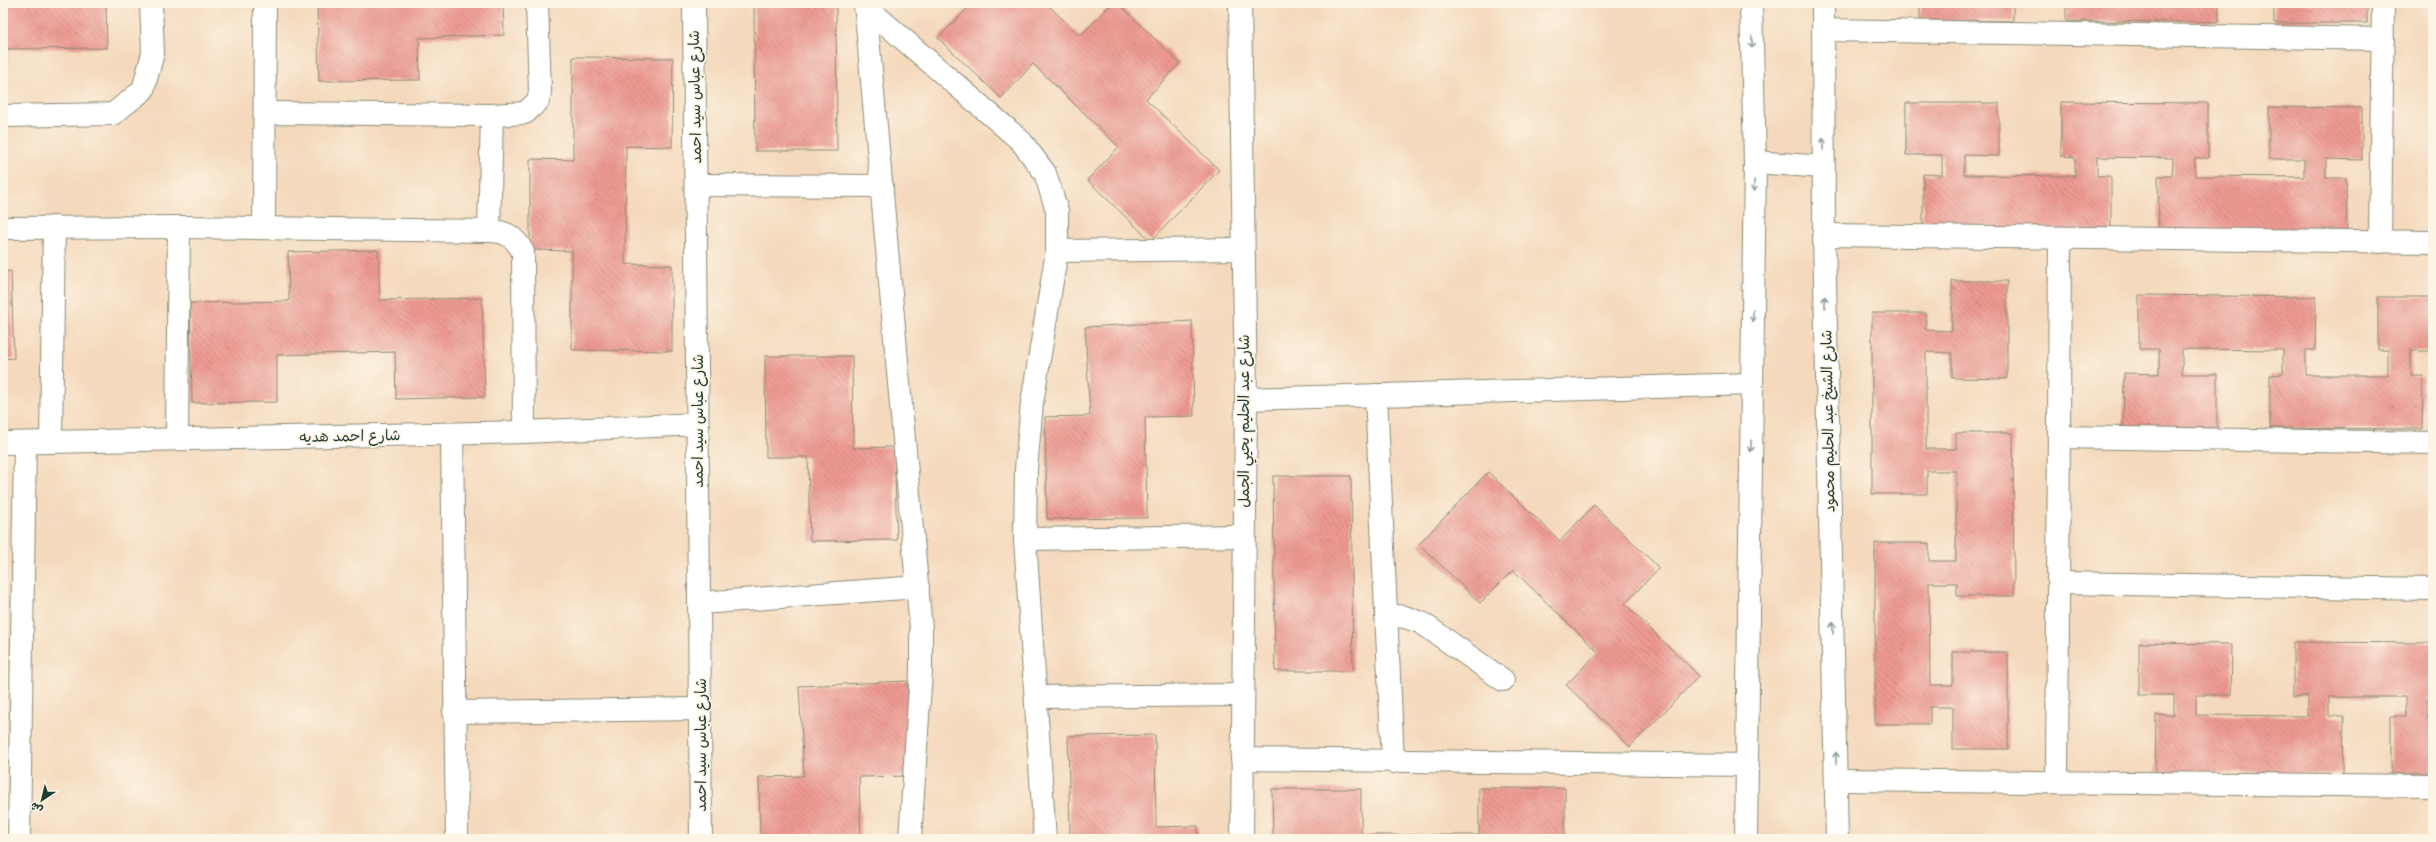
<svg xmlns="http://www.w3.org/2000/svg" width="2436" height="842" font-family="Sriracha,'Playpen Sans Arabic',sans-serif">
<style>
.building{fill:url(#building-back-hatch)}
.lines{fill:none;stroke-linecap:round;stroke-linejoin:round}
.minor-casing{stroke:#8a8b78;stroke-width:24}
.minor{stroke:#fff;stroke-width:22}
.oneway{stroke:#8f9e9a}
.labels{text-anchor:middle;stroke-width:3.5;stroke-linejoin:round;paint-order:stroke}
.street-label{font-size:15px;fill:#1f3d34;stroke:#fcf5e5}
</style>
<defs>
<pattern id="building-back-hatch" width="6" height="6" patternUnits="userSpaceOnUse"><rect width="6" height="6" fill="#ee9a92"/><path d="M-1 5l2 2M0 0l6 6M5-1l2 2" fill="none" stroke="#c07f78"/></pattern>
</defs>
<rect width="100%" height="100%" fill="#fcf5e5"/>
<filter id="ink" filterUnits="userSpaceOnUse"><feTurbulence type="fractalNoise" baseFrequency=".025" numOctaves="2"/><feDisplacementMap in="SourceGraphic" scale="8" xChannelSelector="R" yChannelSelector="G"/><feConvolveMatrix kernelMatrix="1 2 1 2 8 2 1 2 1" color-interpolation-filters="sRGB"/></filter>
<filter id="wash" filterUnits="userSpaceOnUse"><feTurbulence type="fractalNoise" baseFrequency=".012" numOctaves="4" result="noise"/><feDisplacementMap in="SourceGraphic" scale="16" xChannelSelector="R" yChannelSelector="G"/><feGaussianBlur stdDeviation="0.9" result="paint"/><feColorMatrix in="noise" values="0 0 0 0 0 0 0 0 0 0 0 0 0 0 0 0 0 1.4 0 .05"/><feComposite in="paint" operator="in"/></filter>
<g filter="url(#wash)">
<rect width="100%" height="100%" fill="#f4d9bc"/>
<g id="blocks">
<g class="building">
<polygon points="3,3 106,3 107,48 7,49 7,99 3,99"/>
<polygon points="317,3 503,3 504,35 419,38 420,80 319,81"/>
<polygon points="754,3 836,3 837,151 755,151"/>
<polygon points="973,3 1046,3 1080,36 1112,3 1118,3 1180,63 1146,99 1219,170 1151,241 1087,180 1119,147 1033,64 1001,98 938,38"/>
<polygon points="1920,3 2013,3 2013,21 1920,20"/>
<polygon points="2066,3 2219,3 2219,22 2066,21"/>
<rect x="2274" y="3" width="93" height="20"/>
<polygon points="573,57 673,58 672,147 626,146 625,264 672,265 672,351 572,350 572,251 530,250 530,159 573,160"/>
<polygon points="2061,102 2208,103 2208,158 2195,158 2195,176 2304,177 2304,159 2269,159 2269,107 2362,108 2362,160 2326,159 2326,178 2346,178 2347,235 2159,234 2158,176 2172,176 2173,158 2097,157 2097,176 2111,176 2111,234 1923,232 1923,174 1942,175 1942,155 1906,155 1906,103 1999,103 1999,156 1964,155 1964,175 2075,176 2075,157 2061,156"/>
<polygon points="378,250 380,300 482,298 485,397 396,399 395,352 277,355 277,402 192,403 190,303 289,301 288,252"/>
<polygon points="11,271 14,358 3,359 3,272"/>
<polygon points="1952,281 2007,281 2007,379 1952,378 1952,353 1926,352 1926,449 1956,449 1956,433 2013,433 2014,596 1957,596 1957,583 1929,583 1930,685 1953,685 1953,652 2008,652 2008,749 1953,749 1953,707 1930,707 1930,724 1875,724 1875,543 1929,543 1929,561 1956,561 1956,471 1927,471 1927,494 1872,494 1872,313 1926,313 1926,330 1952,331"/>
<polygon points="2139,295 2316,297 2315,350 2306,350 2306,375 2388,375 2388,350 2378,350 2378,297 2433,297 2433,351 2411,351 2411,376 2423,376 2422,429 2270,428 2270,375 2283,374 2283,350 2182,349 2182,374 2217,374 2217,428 2123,427 2124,373 2159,374 2159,349 2139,349"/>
<polygon points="1192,321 1194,416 1145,417 1147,518 1047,519 1045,417 1090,416 1085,327"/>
<polygon points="765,356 852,356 853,448 894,447 897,540 810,541 808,457 766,457"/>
<polygon points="1488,472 1560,541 1594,505 1659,568 1625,604 1699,676 1630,747 1566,685 1598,652 1513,570 1480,603 1419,544"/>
<polygon points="1273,476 1351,476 1353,671 1275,671"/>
<polygon points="2293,642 2433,643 2433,698 2427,698 2427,717 2433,717 2433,774 2391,774 2391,716 2405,716 2405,697 2329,697 2329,716 2344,716 2343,774 2155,772 2156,715 2174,715 2174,695 2139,695 2139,643 2232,644 2231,695 2196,695 2196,715 2307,716 2307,696 2293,697"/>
<polygon points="907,681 909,776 859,777 861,839 760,839 759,777 804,776 799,686"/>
<polygon points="1155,735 1156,827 1198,826 1198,839 1070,837 1068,736"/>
<polygon points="1479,788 1565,788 1565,839 1273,839 1272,789 1361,789 1361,835 1479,835"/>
</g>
</g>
</g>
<g filter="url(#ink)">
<use href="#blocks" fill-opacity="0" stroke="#8a8b78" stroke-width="1"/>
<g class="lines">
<g class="minor-casing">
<g id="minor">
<polyline points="694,3 701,839"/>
<polyline points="865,3 921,629 921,671 910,839"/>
<polyline points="1240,3 1246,399 1242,839"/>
<polyline points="1823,3 1824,235 1837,839"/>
<polyline points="865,6 1021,141 1045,173 1057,211 1057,251 1032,403 1026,469 1025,539 1045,839"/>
<polyline points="1823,30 2383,39"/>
<polyline points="265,113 492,115 525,113 538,101 540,92 537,3"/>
<polyline points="3,116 113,114 143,90 153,53 151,3"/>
<polyline points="1755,162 1823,167"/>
<polyline points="696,185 882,186"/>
<path d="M3 228 179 227 489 231C506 231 515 237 523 252L524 432"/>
<polyline points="264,228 265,3"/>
<polyline points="489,231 492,115"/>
<polyline points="1824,235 2433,242"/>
<polyline points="2380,242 2383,3"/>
<polyline points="1057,251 1243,249"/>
<polyline points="1376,395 1393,762"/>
<polyline points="1246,399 1752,384"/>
<polyline points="452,434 457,839"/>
<polyline points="2059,437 2433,443"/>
<polyline points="177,439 179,227"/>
<polyline points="51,442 54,227"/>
<polyline points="3,443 524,432 698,424"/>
<polyline points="1025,539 1244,536"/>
<polyline points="2058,583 2433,589"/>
<polyline points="700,603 918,587"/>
<polyline points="1386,615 1405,617 1422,623 1503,680"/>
<polyline points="1036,697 1243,695"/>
<polyline points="454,712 700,709"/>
<polyline points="1242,759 1748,765"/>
<polyline points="1836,780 2433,786"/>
<polyline points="2057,782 2060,238"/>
<polyline points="19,839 25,443"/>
<polyline points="1746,839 1755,162 1751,3"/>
</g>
</g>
<use href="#minor" class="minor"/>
</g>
<defs><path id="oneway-shaft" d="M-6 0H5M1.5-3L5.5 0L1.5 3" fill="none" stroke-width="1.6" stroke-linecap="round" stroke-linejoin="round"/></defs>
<g class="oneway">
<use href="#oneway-shaft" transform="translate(1752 42) rotate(89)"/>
<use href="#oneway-shaft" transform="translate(1823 144) rotate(-90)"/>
<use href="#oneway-shaft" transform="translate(1754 186) rotate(91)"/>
<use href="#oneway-shaft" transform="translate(1825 302) rotate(-91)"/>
<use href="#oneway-shaft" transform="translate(1753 316) rotate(91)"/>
<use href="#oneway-shaft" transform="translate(1751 446) rotate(91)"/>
<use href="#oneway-shaft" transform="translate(1833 628) rotate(-91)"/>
<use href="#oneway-shaft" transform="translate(1836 758) rotate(-91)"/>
</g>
</g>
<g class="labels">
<g class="street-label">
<text transform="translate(695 97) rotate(-91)" y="5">شارع عباس سيد احمد</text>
<text transform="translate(698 421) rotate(-90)" y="5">شارع عباس سيد احمد</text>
<text transform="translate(1244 421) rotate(-90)" y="5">شارع عبد الحليم يحيي الجمل</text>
<text transform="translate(1828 421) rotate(-91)" y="5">شارع الشيخ عبد الحليم محمود</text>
<text transform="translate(350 436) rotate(-1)" y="5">شارع احمد هديه</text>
<text transform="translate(701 745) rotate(-90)" y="5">شارع عباس سيد احمد</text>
</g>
</g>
<rect width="2436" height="842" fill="none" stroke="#fcf5e5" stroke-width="16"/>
<g transform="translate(42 800) rotate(215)" stroke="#fcf5e5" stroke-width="3" paint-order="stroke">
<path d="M0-3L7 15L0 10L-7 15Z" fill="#1f3d34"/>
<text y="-6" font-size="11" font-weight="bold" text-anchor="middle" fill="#1f3d34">ش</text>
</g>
</svg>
